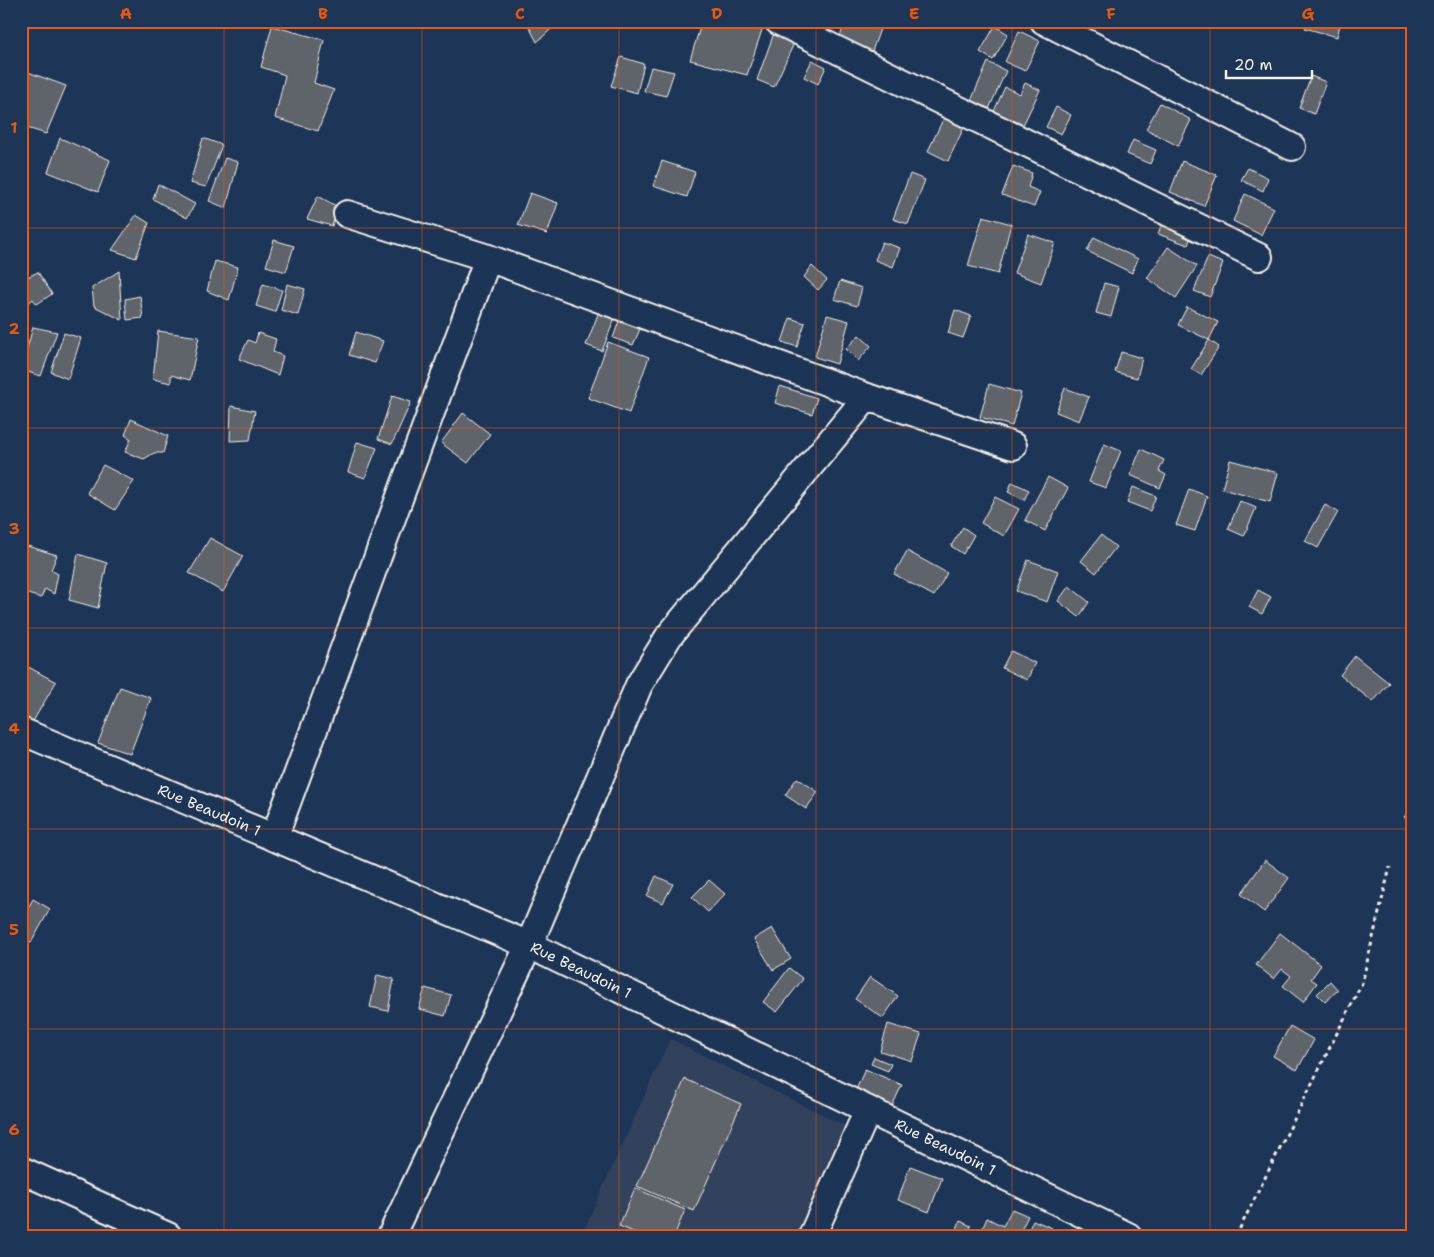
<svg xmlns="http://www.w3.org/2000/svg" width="1434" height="1257" font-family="'Shantell Sans',sans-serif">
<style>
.built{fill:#31435d}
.building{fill:#5f646a;stroke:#f4f1e8}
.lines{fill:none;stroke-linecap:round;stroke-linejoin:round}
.street-casing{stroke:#f4f1e8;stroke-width:30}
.path{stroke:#f4f1e8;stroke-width:3;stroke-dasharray:4 4;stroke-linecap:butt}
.street{stroke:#1d3557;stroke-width:26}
.grid{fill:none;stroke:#e8590c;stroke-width:1;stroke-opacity:0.55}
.labels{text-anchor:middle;stroke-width:5;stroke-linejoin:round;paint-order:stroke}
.street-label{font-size:15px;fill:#f4f1e8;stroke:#1d3557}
.neatline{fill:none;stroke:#e8590c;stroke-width:2}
.grid-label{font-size:16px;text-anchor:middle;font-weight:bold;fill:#e8590c}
</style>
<rect width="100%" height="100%" fill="#1d3557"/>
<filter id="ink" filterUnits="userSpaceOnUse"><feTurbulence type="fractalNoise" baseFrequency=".02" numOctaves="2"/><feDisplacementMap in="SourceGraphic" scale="10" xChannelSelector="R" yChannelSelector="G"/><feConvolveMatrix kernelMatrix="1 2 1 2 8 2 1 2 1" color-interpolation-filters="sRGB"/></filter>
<g filter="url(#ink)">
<polygon class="built" points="670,1039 855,1131 808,1236 581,1236"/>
<g class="building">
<polygon points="526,21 560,21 537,42"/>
<polygon points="638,21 662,21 659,28"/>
<polygon points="702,21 720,21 739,28 740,21 746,21 763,27 747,75 690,60"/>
<polygon points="846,21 883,21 872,51 839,39"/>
<polygon points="1307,21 1341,21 1337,37 1305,28"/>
<polygon points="272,26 324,40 314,83 334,90 318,131 275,118 285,75 261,67"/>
<polygon points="995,26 1008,34 993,60 980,52"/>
<polygon points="1019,31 1040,41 1025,71 1005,62"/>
<polygon points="774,33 795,41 774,87 757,80"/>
<polygon points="621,57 644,64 637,93 611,86"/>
<polygon points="812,60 826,67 818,84 804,77"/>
<polygon points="988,62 1006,71 988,111 970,103"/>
<polygon points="651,67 674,72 666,96 644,91"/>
<polygon points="28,72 66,86 46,134 21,126 21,93"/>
<polygon points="1311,76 1326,82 1314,114 1299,108"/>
<polygon points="1025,83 1040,90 1023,125 994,111 1005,87 1020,94"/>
<polygon points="1160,103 1191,120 1178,146 1146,129"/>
<polygon points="1056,107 1071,115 1061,134 1046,127"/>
<polygon points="946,113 966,123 948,161 928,151"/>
<polygon points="60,138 110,160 98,192 48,172"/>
<polygon points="203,138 222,145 206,187 190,183"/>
<polygon points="1133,140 1156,150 1150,164 1127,154"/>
<polygon points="225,158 238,162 226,208 209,201"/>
<polygon points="662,161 695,172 687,197 653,186"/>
<polygon points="1182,161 1217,175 1204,206 1170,192"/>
<polygon points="1013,166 1032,173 1028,187 1040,192 1034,207 1002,195"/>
<polygon points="1248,168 1268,178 1263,191 1241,180"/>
<polygon points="910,174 925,180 908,224 893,219"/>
<polygon points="158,184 195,204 187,218 153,199"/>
<polygon points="530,193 558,203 547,234 518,225"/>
<polygon points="1245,194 1274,208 1261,235 1233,221"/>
<polygon points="318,196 338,207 332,226 307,219"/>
<polygon points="1167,209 1197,220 1188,245 1158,234"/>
<polygon points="136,215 149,223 136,258 112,250"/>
<polygon points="983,216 1011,224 998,274 968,266"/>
<polygon points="1028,234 1055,243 1041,283 1014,273"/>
<polygon points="1094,237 1138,259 1132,273 1087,251"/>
<polygon points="274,240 294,246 286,272 266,266"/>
<polygon points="882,242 900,248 893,267 875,260"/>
<polygon points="1168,247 1197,266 1176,298 1147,278"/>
<polygon points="1208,257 1223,263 1210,297 1194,291"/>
<polygon points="215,261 238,267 229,300 207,291"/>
<polygon points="812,266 827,280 818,290 804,277"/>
<polygon points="119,271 122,320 94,306 92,288"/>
<polygon points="38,272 52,294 37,304 33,299 23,308 21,288 24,287 21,280"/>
<polygon points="840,281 862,288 857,306 834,299"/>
<polygon points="1104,283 1119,287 1111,317 1096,313"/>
<polygon points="263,284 282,290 275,312 256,306"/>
<polygon points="287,284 305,289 298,315 281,310"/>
<polygon points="140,296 143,318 127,320 125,299"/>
<polygon points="602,304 618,310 602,351 586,345"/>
<polygon points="1187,307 1218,322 1209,340 1178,325"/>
<polygon points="955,310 971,316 963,338 948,333"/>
<polygon points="827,315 849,321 837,364 815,357"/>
<polygon points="790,318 805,323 797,347 782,342"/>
<polygon points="619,321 640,329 633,345 613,338"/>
<polygon points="33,327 57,332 41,376 21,370"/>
<polygon points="158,331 199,337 190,380 171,375 171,383 153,379"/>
<polygon points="356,332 383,341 375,363 349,355"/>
<polygon points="64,333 81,338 68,379 51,372"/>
<polygon points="258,333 276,339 273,352 283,356 278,375 239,359 248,340 255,343"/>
<polygon points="859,335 871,346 858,361 846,349"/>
<polygon points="1209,340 1219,347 1201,375 1191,369"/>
<polygon points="608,342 649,357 629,413 588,398"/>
<polygon points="1121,352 1142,358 1137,378 1115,372"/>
<polygon points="989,384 1021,393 1012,426 980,417"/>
<polygon points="780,386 817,398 812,414 775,403"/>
<polygon points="1065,388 1089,397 1079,421 1056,412"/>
<polygon points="392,396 411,402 392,444 378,439"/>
<polygon points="231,406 255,411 250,440 230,441"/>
<polygon points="463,413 490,434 468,463 441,443"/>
<polygon points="131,419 168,436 163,453 154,453 144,459 125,452 131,439 125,435"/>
<polygon points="357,442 377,448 365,478 348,472"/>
<polygon points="1104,444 1121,451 1106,488 1089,482"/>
<polygon points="1141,449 1164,460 1159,471 1166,475 1160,488 1130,475"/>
<polygon points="1230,460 1278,473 1270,502 1222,489"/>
<polygon points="103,465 134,481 115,510 87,493"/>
<polygon points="1048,477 1068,488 1045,531 1025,520"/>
<polygon points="1012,482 1029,490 1024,500 1008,492"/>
<polygon points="1133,487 1156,496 1150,511 1127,502"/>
<polygon points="1189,489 1207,496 1195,531 1176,525"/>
<polygon points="995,497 1019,509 1004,536 981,523"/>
<polygon points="1240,501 1256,508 1244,536 1228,529"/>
<polygon points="1325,505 1338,512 1318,548 1305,541"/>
<polygon points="963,527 974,535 963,554 951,546"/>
<polygon points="1101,535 1116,547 1096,573 1081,561"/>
<polygon points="210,538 243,556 223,592 189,573"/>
<polygon points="21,544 57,555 51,570 58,574 54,594 45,589 41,598 21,592"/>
<polygon points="907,551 947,573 934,596 894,574"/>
<polygon points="78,554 107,563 98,608 69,600"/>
<polygon points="1028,560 1058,571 1047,602 1016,591"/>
<polygon points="1069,586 1089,602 1079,617 1058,601"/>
<polygon points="1258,590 1271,597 1262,614 1249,607"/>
<polygon points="1011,651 1035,663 1027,680 1002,668"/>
<polygon points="1355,656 1389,683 1373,702 1340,675"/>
<polygon points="21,663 56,682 32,723 21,717"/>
<polygon points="120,687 151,698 130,754 98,743"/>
<polygon points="797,778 818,792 806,809 785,795"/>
<polygon points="1413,806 1413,824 1404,817"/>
<polygon points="1265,860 1289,878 1264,912 1241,894"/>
<polygon points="656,876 673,884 663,903 647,896"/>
<polygon points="709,880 725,894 708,912 692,897"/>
<polygon points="33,899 50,909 31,943 21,937 21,921"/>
<polygon points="772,928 791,959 773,970 754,939"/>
<polygon points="1280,933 1321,965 1311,979 1317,983 1303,1002 1283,986 1291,976 1282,969 1274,979 1256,965"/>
<polygon points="789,968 803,979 777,1012 763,1002"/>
<polygon points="377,975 394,979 388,1011 370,1007"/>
<polygon points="870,977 898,996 883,1018 855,999"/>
<polygon points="1330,981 1338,990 1325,1002 1317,994"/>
<polygon points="425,988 451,995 445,1016 419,1009"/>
<polygon points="888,1024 921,1034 912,1061 880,1051"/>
<polygon points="1290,1026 1314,1040 1297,1070 1273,1056"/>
<polygon points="874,1057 891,1064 888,1071 871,1064"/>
<polygon points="865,1069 902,1085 892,1106 856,1090"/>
<polygon points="685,1079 741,1104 694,1211 637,1186"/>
<polygon points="910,1166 942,1178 929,1212 898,1200"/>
<polygon points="635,1188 685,1210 674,1236 643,1236 619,1226"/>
<polygon points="1012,1209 1028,1216 1018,1236 979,1236 987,1218 1003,1226"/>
<polygon points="1033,1220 1052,1228 1048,1236 1026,1236"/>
<polygon points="960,1221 971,1226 967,1236 954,1236"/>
</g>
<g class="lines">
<g class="street-casing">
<g id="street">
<polyline points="778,21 1259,257"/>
<polyline points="1044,21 1292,147"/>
<polyline points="347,214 488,258 867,397 1013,446"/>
<path id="s1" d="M21 731 529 945 1128 1236"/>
<polyline points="274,838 488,258"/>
<polyline points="21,1170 168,1236"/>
<polyline points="391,1236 529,945 639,685 669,636 867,397"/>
<polyline points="812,1236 868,1110"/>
</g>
</g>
<polyline class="path" points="1236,1236 1362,983 1390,867"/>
<use href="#street" class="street"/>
</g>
</g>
<path class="grid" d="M224 21V1236M422 21V1236M619 21V1236M816 21V1236M1012 21V1236M1210 21V1236M21 228H1413M21 428H1413M21 628H1413M21 829H1413M21 1029H1413"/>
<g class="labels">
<g class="street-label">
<text dy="5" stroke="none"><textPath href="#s1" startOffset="204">Rue Beaudoin 1</textPath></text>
<text dy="5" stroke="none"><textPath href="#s1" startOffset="609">Rue Beaudoin 1</textPath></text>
<text dy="5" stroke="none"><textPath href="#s1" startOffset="1014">Rue Beaudoin 1</textPath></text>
</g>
</g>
<rect width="1434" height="1257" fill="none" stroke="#1d3557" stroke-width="55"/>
<path d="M1226 70v8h86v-8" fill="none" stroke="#f4f1e8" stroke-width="2.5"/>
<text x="1234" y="70" font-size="15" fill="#f4f1e8" stroke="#1d3557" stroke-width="4" paint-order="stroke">20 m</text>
<rect x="28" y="28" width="1378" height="1202" class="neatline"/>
<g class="grid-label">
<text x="126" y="19">A</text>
<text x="323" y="19">B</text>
<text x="520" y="19">C</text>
<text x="717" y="19">D</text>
<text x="914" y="19">E</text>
<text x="1111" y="19">F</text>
<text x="1308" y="19">G</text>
<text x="14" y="133">1</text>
<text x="14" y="334">2</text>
<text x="14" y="534">3</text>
<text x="14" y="734">4</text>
<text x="14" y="935">5</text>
<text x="14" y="1135">6</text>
</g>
</svg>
